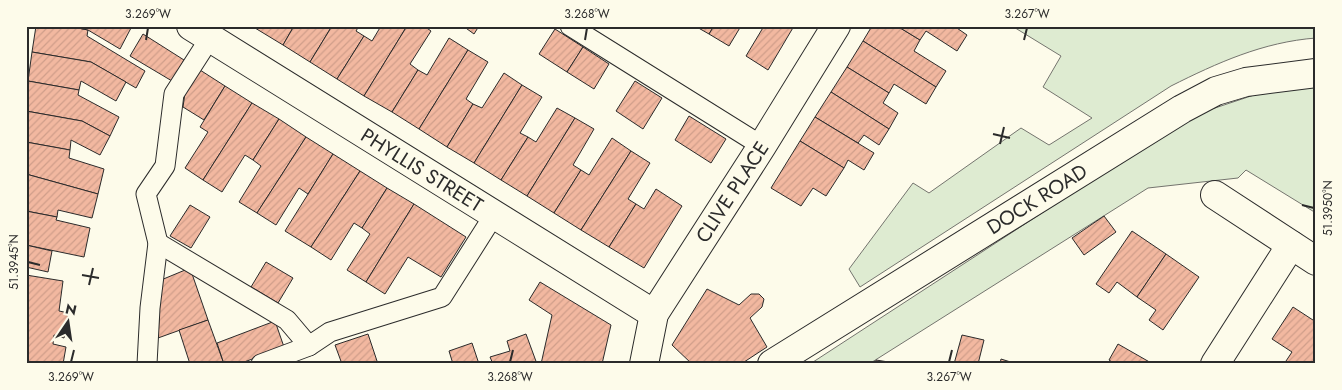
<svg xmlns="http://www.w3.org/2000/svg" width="1342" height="390" font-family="Jost,sans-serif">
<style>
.grass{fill:#deebd1;stroke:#74746e}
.building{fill:url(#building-hatch);stroke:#2b2b2b}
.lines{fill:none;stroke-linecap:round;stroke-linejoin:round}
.service-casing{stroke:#2b2b2b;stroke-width:21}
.minor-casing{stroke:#2b2b2b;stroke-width:30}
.service{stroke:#fdfbea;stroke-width:19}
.minor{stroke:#fdfbea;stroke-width:28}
.ticks{fill:none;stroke:#2b2b2b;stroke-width:2}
.labels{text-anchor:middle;stroke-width:4;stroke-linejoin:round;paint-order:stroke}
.street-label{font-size:20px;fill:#2b2b2b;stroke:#fdfbea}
.neatline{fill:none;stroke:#2b2b2b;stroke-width:2}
.ticks-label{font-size:12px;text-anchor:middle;fill:#2b2b2b}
</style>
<defs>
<pattern id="building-hatch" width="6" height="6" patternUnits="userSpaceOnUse" patternTransform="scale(1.25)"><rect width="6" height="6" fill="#f2b8a0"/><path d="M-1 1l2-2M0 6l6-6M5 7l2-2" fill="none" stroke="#d09e8a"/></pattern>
</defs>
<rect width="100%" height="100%" fill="#fdfbea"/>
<g class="grass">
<path d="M1012 26H1316V38C1263 42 1217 63 1171 86L860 287 849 269 913 183 929 193 1021 128 1049 145 1092 118 1043 87 1061 56Z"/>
<polygon points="1316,81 1316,213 1246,170 1238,178 1148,188 869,364 810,364 1163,134 1200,113 1257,94"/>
</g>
<g class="building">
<polygon points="36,26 68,26 88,30 87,36 145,71 136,88 91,62 32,52"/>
<polygon points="68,26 128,26 131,28 120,49 88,30"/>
<polygon points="256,26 294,26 283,45 255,28"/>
<polygon points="294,26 332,26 310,62 283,45"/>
<polygon points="332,26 359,26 356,31 364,36 337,79 310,62"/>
<polygon points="381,26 407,26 364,96 337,79 364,36 372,41"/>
<polygon points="407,26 424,26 431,31 410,64 418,70 392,112 364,96"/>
<polygon points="463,26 479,26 474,34"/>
<polygon points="695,26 714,26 709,34"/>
<polygon points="714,26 741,26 729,46 709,34"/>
<polygon points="764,26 794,26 768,70 746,56"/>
<polygon points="872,26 897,26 920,40 914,51 946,71 936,87 863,41"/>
<polygon points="897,26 954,26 967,35 957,51 926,31 920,40"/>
<polygon points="555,29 583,47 567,72 539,54"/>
<polygon points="143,34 184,60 172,81 130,56"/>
<polygon points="449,38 468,50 419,129 392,112 418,70 427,75"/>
<polygon points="863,41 936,87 926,104 894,84 889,93 847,67"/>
<polygon points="583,47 609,64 594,89 567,72"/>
<polygon points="468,50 488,62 466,99 473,104 447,147 419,129"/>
<polygon points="32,52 91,62 126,82 116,101 81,81 79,90 28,81"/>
<polygon points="847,67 889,93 883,103 898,113 889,129 831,92"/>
<polygon points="200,70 225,86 204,120 183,107 185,93"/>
<polygon points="504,73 522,85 474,163 447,147 473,104 482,108"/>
<polygon points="28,81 79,90 78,95 119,117 110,136 82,121 26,111"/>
<polygon points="635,81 662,98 643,129 616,111"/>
<polygon points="522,85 542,97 520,133 528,137 501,180 474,163"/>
<polygon points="225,86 252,103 203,180 185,168 208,132 200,127"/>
<polygon points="831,92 889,129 879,145 864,135 858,143 815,117"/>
<polygon points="252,103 279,119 253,160 245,155 222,192 203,180"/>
<polygon points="557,108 575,118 527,196 501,180 528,137 536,142"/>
<polygon points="26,111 82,121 110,136 100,155 71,140 70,150 26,142"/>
<polygon points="689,116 726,139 711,163 675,140"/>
<polygon points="815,117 874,153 864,170 848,160 844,168 800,141"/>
<polygon points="575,118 594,129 573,165 581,170 554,213 527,196"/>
<polygon points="279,119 306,137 257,213 239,202 261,166 253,160"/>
<polygon points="306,137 333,154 308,194 299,188 276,225 257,213"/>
<polygon points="612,138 631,151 581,230 554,213 581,170 589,175"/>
<polygon points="800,141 844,168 826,196 813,188 801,206 771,188"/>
<polygon points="26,142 70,150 69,158 104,169 98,194 26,174"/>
<polygon points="631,151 650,163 628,199 636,204 609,247 581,230"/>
<polygon points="333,154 360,171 311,247 285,231"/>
<polygon points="360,171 387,188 362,228 354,223 331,260 311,247"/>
<polygon points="26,174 98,194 92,218 58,210 57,217 26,211"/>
<polygon points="387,188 414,204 366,282 347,270 370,234 362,228"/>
<polygon points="656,189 682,206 644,268 609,247 636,204 644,209"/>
<polygon points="414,204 466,237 441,277 408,257 385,294 366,282"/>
<polygon points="190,205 210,217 191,248 170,236"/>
<polygon points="26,211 57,217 56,220 90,228 84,257 26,245"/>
<polygon points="1104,216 1116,232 1084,255 1072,238"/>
<polygon points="1132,231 1166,254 1137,297 1117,282 1109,293 1096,284"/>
<polygon points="26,245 52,251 48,272 26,267"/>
<polygon points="1166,254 1199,277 1163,330 1149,320 1156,310 1137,297"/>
<polygon points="266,262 293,278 278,303 251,287"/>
<polygon points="190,268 208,320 158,338 161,280"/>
<polygon points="26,275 63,281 59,311 69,313 64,338 54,335 53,344 66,347 63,364 26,364"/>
<polygon points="540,282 611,325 602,364 541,364 552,315 529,300"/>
<polygon points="707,289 739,305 751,294 759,294 764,299 762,307 750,318 767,347 741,364 692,364 672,345"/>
<polygon points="1293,307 1316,322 1316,364 1284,364 1292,352 1272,339"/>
<polygon points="208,320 224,364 190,364 179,330"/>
<polygon points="275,321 284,347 239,364 224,364 217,343"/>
<polygon points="368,334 378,364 342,364 335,345"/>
<polygon points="526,334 537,364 493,364 490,357 510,351 507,341"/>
<polygon points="962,335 984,340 978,364 954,364"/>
<polygon points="472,343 479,364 453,364 449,351"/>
<polygon points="1118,344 1153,364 1115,364 1109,360"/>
<polygon points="1001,359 1017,364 1000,364"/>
<polygon points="876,360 901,364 875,364"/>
</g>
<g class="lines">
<g class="service-casing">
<g id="service">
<polyline points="570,26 762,146"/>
<polyline points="158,243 287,320 309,346"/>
<polyline points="147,364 150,308 158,243 146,194 165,166 174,94 210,38"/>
<polyline points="261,364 309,346 330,332 442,297 494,215"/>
</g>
</g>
<g class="minor-casing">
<g id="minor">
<polyline points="191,26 654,314"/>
<polyline points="1215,195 1316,261"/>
<polyline points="644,364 654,314 762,146 836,26"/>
<polyline points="772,364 1182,109 1216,91 1246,82 1316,73"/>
<polyline points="1215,364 1291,245"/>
</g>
</g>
<use href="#service" class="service"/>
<use href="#minor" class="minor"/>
</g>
<path class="ticks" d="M146 40 148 28M585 40 587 28M1024 40 1027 28M993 134 1010 138M1000 144 1004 127M1302 205 1314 208M28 262 40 265M82 275 99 278M89 285 93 268M71 362 74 350M510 362 513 350M949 362 952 350"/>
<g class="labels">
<g class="street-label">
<text transform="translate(422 170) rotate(32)" y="7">PHYLLIS STREET</text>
<text transform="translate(732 192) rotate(-57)" y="7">CLIVE PLACE</text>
<text transform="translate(1037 199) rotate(-32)" y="7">DOCK ROAD</text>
</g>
</g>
<rect width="1342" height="390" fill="none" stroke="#fdfbea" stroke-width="55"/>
<g transform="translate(68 322) rotate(13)" stroke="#fdfbea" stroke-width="4" paint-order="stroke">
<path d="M0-4L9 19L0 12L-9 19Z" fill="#2b2b2b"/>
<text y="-8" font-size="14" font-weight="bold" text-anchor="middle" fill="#2b2b2b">N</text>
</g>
<rect x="28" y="28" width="1286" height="334" class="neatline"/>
<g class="ticks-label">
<text x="148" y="18">3.269°W</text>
<text x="587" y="18">3.268°W</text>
<text x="1027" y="18">3.267°W</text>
<text transform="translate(1328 208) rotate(-90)" y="4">51.3950°N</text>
<text transform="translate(14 262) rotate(-90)" y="4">51.3945°N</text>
<text x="71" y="381">3.269°W</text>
<text x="510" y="381">3.268°W</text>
<text x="949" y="381">3.267°W</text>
</g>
</svg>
